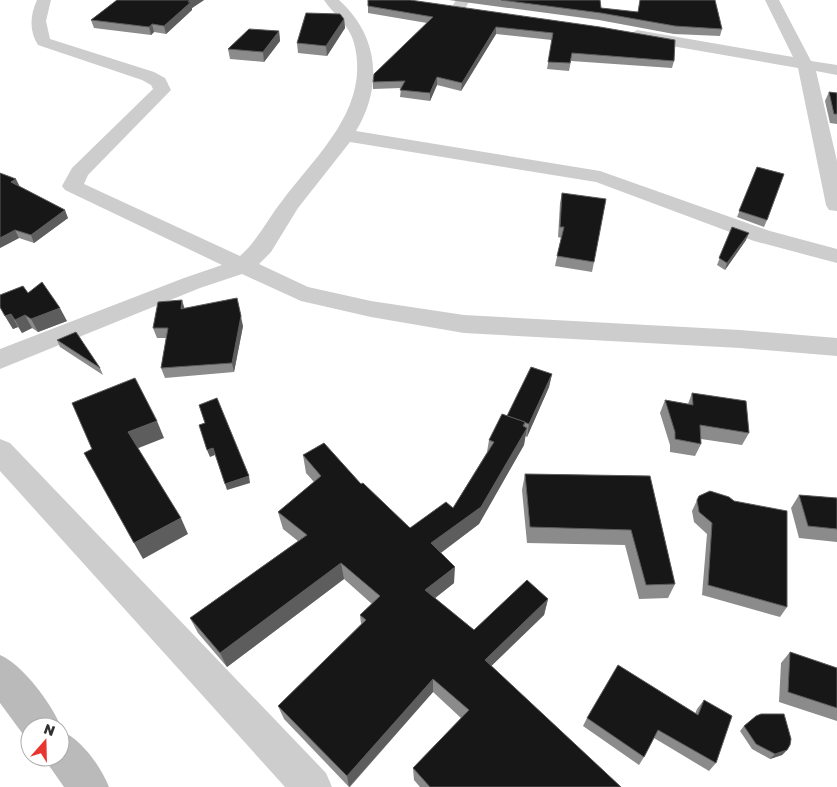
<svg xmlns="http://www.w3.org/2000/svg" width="837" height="787" font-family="'Golos Text',sans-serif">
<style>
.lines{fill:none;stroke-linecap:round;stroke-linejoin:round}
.street{fill:#cdcdcd;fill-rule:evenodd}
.secondary{fill:#bababa;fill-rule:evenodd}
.wall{fill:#8b8b8b}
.shaded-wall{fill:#5d5d5d}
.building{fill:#171717;stroke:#5d5d5d}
</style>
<rect width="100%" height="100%" fill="#fff"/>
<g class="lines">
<g class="street">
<path d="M37 0H51L46 21 50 39 154 72 165 78 171 90 88 175 84 184 240 256C258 240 267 220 282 201 317 154 371 108 354 43 349 24 334 15 324 0H339C379 36 383 86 356 131L600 171 770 231 837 249V263L754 241 596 182 350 142 298 208 271 252 259 264 308 287 371 301 464 315 740 330 837 338V356L740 348 464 333 371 317 301 301 242 274 200 288 0 369V349L184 278 222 265 65 190 62 186 72 168 153 89 151 85 142 80 38 45C29 31 30 15 37 0Z"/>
<polygon points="456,0 470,0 463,12 458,13 451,9"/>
<polygon points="765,0 779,0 811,61 837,65 837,75 816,71 837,161 837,211 829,210 826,205 798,68 637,40 629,35 637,30 793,57"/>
<polygon points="0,439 10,443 326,773 332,787 285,787 0,471"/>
</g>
<g class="secondary">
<path d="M0 655C22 664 52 704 61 727L60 730V727H30L28 741 0 703Z"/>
<path d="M60 730C82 740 100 765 109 787H64L43 757H60Z"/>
</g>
</g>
<g class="wall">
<polygon points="117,0 204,0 192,8 192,10 166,34 154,32 151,35 94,28 91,20"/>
<polygon points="410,0 674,61 672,68 571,61 569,71 547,69 552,40 496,34 461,91 437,85 430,101 400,97 401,88 373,89 373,82 427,23 368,13 368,6"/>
<polygon points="449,0 600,0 601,8 722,29 720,36 674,34 599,20"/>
<polygon points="344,19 345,28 327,56 298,53 297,43"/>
<polygon points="279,31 280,41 264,62 230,59 228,49"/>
<polygon points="829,92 837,93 837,124 830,123 825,101"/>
<polygon points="757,167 767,220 764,227 737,217"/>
<polygon points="19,186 68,218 34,243 19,238 0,248"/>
<polygon points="562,193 594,262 592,272 555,266 561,238 558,237 560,203"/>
<polygon points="732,227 746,240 725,270 717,265"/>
<polygon points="28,293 67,321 38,332 32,328 22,333 18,327 13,329 0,308"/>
<polygon points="185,308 243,326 234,372 165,378 161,368 166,338 157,338 153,328"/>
<polygon points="57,340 100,368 103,375 60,347"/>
<polygon points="552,374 549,387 527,437 525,436 524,445 479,524 441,553 454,583 435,598 474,630 548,599 544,615 491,666 621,787 420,787 414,780 413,768 461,718 433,692 350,787 349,787 284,719 278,706 361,624 360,615 372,604 344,579 227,667 198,633 190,618 298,541 283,529 278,512 314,482 306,473 303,455 361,484 410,528 453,508 487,452 489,440 507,416"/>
<polygon points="692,393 749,433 742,445 701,439 701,444 695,456 670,452 670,445 660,413 665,400 688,404"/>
<polygon points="525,474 650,476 675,584 668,598 639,599 625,545 527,543 522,490"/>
<polygon points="799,495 837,498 837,542 799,538 791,508"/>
<polygon points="699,496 787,607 780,617 702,595 707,534 694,522 692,511"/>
<polygon points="790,652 837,668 837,721 779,702 781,663"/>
<polygon points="704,700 716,763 709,771 654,738 644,757 639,765 583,726 587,718 695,714 697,709"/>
<polygon points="744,726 787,750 782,755 770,759 752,749 740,731"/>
</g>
<g class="shaded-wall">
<polygon points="190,0 204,0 192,8 192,10 166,34 164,26"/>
<polygon points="344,19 345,28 327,56 326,46"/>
<polygon points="152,24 154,32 151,35 149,27"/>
<polygon points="496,27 496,34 461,91 462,83"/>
<polygon points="279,31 280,41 264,62 263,52"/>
<polygon points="437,77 437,85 430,101 430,93"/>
<polygon points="16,179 20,187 11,182"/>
<polygon points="65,210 68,218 34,243 31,235"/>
<polygon points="15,230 19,238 0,248 0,238"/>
<polygon points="749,233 746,240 725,270 727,263"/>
<polygon points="237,298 243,326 234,372 232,363"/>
<polygon points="182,300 185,310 181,309"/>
<polygon points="60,308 67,321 38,332 31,319"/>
<polygon points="11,314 18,327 13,329 5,316"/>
<polygon points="25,315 32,328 22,333 15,320"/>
<polygon points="552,374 549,387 527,437 529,424"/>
<polygon points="157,421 164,438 136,449 128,432"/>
<polygon points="525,422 523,434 527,428 524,445 479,524 431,560 431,543 523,426"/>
<polygon points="213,448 215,455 210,457 207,450"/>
<polygon points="249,476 250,483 227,490 225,484"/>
<polygon points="181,518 188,534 143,559 134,543"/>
<polygon points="341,563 344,579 227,667 220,653"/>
<polygon points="455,567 454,583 425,606 425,590"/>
<polygon points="548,599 544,615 482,675 485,660"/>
<polygon points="433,679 433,692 349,787 347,776"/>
<polygon points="787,750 782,755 770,759 775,754"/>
</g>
<g class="building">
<polygon points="117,0 190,0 188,2 191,2 164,26 152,24 149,27 91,20"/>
<polygon points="368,0 410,0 600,27 675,40 674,61 572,53 570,63 548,62 553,33 496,27 462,83 437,77 430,93 400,90 405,81 373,82 374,74 433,17 368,6"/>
<polygon points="501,0 600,0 601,8 638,12 640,0 715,0 722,29 675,26 601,13"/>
<polygon points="306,13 340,14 344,19 326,46 297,43"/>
<polygon points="249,29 279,31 263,52 228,49"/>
<polygon points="829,92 837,93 837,114 834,114"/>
<polygon points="757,167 784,174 767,220 739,211"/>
<polygon points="0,173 16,179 11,182 65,210 31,235 15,230 0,238"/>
<polygon points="562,193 606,199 594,262 557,256 564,227 560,227"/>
<polygon points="732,227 749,233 727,263 719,258"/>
<polygon points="42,282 60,308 31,319 25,315 15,320 11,314 5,316 0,307 0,295 23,286 28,293"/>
<polygon points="237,298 241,316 232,363 161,368 168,328 153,328 158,302 182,300 181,309"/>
<polygon points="76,332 100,368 57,340"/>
<polygon points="531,367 552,374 529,424 507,416"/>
<polygon points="135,378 157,421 128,432 181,518 134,543 84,453 92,449 72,403"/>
<polygon points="692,393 746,401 749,433 700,425 701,444 675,439 675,432 665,400 693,405"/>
<polygon points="217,398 249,476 225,484 213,448 207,450 199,425 205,423 199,405"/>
<polygon points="502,414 525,422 523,426 527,428 481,507 431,543 455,567 425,590 474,630 527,580 548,599 485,660 621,787 430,787 413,768 469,710 433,679 347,776 278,706 366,620 360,615 380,596 341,563 220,653 190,618 307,535 278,512 321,476 303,455 324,443 361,484 363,483 410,528 446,502 453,508 494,442 489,440"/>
<polygon points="525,474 650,476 675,584 646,585 631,530 530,527"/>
<polygon points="710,491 729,497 734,501 787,511 787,607 708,585 712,523 699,512 697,500 699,496"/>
<polygon points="799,495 837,498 837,529 808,526"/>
<polygon points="790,652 837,668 837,708 788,692"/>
<polygon points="618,665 698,715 704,700 732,716 716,763 658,730 644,757 587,718"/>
<polygon points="761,714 784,714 791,739 790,745 787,750 775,754 756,744 744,726 756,716"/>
</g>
<g transform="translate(45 742) rotate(20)"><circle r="24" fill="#ffffff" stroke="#acacac"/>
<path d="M0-4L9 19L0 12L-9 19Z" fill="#e93530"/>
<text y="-8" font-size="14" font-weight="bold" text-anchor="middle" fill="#303030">N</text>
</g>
</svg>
